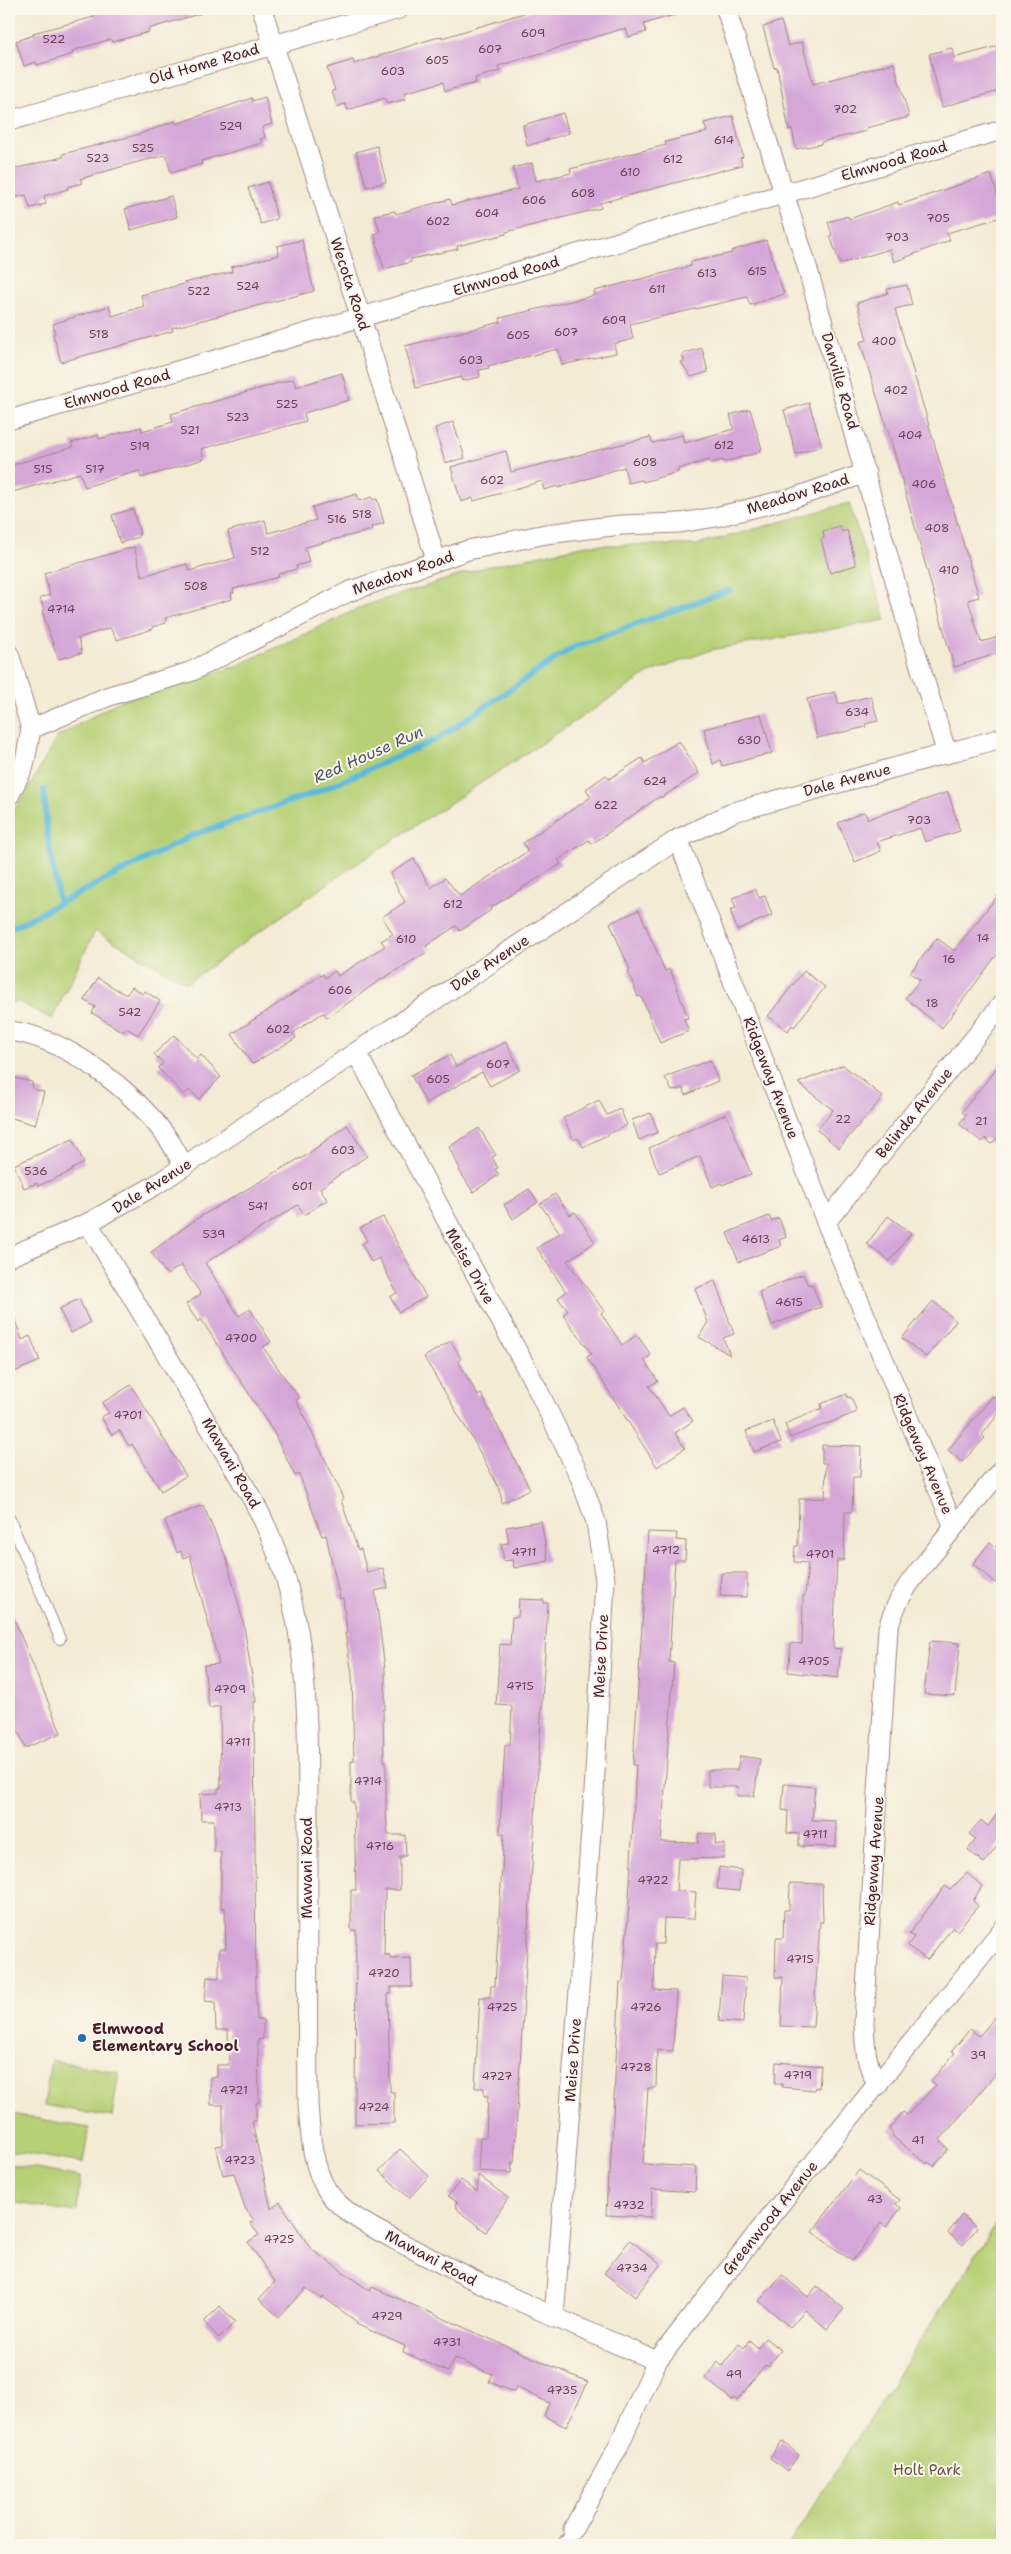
<svg xmlns="http://www.w3.org/2000/svg" width="1011" height="2554" font-family="'Shantell Sans',sans-serif">
<style>
.green{fill:#b6d076;stroke:#807850}
.lines{fill:none;stroke-linecap:round;stroke-linejoin:round}
.stream{stroke:#57b8d6;stroke-width:6}
.building{fill:#d5a7d8}
.service-casing{stroke:#9f8580;stroke-width:12}
.minor-casing{stroke:#9f8580;stroke-width:21}
.service{stroke:#fff;stroke-width:10}
.minor{stroke:#fff;stroke-width:19}
.poi-dot{fill:#1f6fb2;stroke:#fbf7ec;stroke-width:2}
.labels{text-anchor:middle;stroke-width:4;stroke-linejoin:round;paint-order:stroke}
.number-label{font-size:12px;fill:#6d4156}
.street-label{font-size:15px;fill:#4a1f2b;stroke:#fbf7ec}
.poi-label{font-size:15px;font-weight:bold;fill:#4a1f2b;stroke:#fbf7ec;text-anchor:start}
.park-label{font-size:15px;fill:#6a5442;stroke:#fbf7ec}
.water-label{font-size:16px;font-style:italic;fill:#4f5567;stroke:#fbf7ec}
</style>
<rect width="100%" height="100%" fill="#fbf7ec"/>
<filter id="ink" filterUnits="userSpaceOnUse"><feTurbulence type="fractalNoise" baseFrequency=".02" numOctaves="2"/><feDisplacementMap in="SourceGraphic" scale="10" xChannelSelector="R" yChannelSelector="G"/><feConvolveMatrix kernelMatrix="1 2 1 2 8 2 1 2 1" color-interpolation-filters="sRGB"/></filter>
<filter id="wash" filterUnits="userSpaceOnUse"><feTurbulence type="fractalNoise" baseFrequency=".0096" numOctaves="4" result="noise"/><feDisplacementMap in="SourceGraphic" scale="20" xChannelSelector="R" yChannelSelector="G"/><feGaussianBlur stdDeviation="1.12" result="paint"/><feColorMatrix in="noise" values="0 0 0 0 0 0 0 0 0 0 0 0 0 0 0 0 0 1.4 0 .05"/><feComposite in="paint" operator="in"/></filter>
<g filter="url(#wash)">
<rect width="100%" height="100%" fill="#f4ebd5"/>
<g class="green">
<polygon points="849,503 886,620 711,650 649,673 337,877 187,983 95,931 52,1019 19,1002 9,1003 9,817 30,786 57,737 119,701 234,667 364,606 485,567 587,545 697,545"/>
<polygon points="51,2060 119,2072 112,2117 44,2105"/>
<polygon points="12,2114 89,2128 83,2163 9,2151"/>
<polygon points="9,2164 80,2177 77,2212 9,2202"/>
<polygon points="1002,2215 1002,2545 788,2545"/>
</g>
<g class="lines">
<g class="stream">
<polyline points="44,790 47,833 59,903"/>
<polyline points="9,929 193,835 317,792 437,739 573,647 730,590"/>
</g>
</g>
<g id="blocks">
<g class="building">
<polygon points="92,9 202,9 202,13 148,29 149,32 112,42 111,39 72,51 73,54 37,65 36,62 24,66 16,41 34,35 33,33 94,17"/>
<polygon points="537,9 679,9 680,13 644,24 646,32 629,37 626,29 622,29 498,66 500,71 475,78 476,83 445,91 443,82 404,93 406,99 387,104 385,98 348,110 345,104 337,107 332,91 335,90 327,68 353,60 354,64 419,43 442,36 442,38"/>
<polygon points="781,21 788,46 802,42 813,84 894,63 909,117 866,128 866,131 821,142 821,144 796,149 792,129 789,130 777,67 774,68 763,27"/>
<polygon points="1002,45 1002,90 942,107 929,54 952,48 954,58"/>
<polygon points="265,97 272,124 262,127 265,137 260,139 262,143 201,161 202,164 171,173 166,155 134,163 80,179 82,183 67,187 68,189 44,196 46,204 30,208 26,195 9,199 9,170 63,157 63,154 140,134 175,121 176,124 252,98 252,101"/>
<polygon points="563,113 569,133 527,146 523,125"/>
<polygon points="733,116 743,157 740,158 742,165 600,203 601,208 506,232 506,234 457,246 458,249 411,259 411,262 384,269 374,234 380,232 375,215 395,211 396,214 450,199 452,205 518,189 513,168 532,163 536,181 571,173 570,169 666,145 665,142 707,132 704,123"/>
<polygon points="377,146 386,182 367,187 356,152"/>
<polygon points="991,174 1002,210 1002,217 947,233 950,240 894,262 890,249 840,264 830,236 832,235 828,222 848,216 849,219 898,202 899,205"/>
<polygon points="268,182 277,219 261,224 248,188"/>
<polygon points="171,196 177,217 131,230 125,209"/>
<polygon points="302,240 314,291 172,328 173,331 61,362 53,334 55,333 53,324 109,306 112,316 144,306 141,295 184,284 183,283 232,272 231,267 279,255 277,246"/>
<polygon points="766,240 784,294 750,305 747,297 630,324 633,339 614,344 616,353 562,365 558,349 488,366 489,368 479,370 480,377 462,381 461,377 416,388 405,346 501,322 500,318 596,295 594,291 691,266 691,262 732,253 731,251"/>
<polygon points="907,285 912,305 895,309 979,597 968,600 981,642 1002,636 1002,652 954,667 893,448 860,342 867,340 857,303 888,293 887,289"/>
<polygon points="702,348 708,372 691,377 681,362 684,361 682,354"/>
<polygon points="342,373 349,400 304,413 306,421 201,449 204,459 141,478 139,471 85,487 80,473 9,493 9,466 73,447 71,443 98,435 99,439 141,427 142,431 173,422 171,414 293,379 296,387"/>
<polygon points="809,403 822,446 796,454 784,410"/>
<polygon points="750,409 762,449 759,450 760,452 724,462 723,460 710,463 709,460 678,469 678,472 643,482 642,480 628,483 624,467 558,488 557,486 544,490 542,481 474,501 473,498 461,502 451,467 506,451 511,472 650,437 653,443 682,435 684,443 734,429 730,415"/>
<polygon points="453,422 465,458 445,463 435,428"/>
<polygon points="357,494 359,501 372,497 373,500 377,499 384,523 371,527 372,530 305,547 309,562 296,566 297,569 278,574 279,577 233,589 234,593 231,593 232,599 165,618 166,623 152,627 153,629 117,640 110,628 78,638 82,653 58,659 42,611 44,610 40,598 50,595 44,573 134,547 142,576 187,564 189,571 235,558 228,531 265,520 268,533 316,520 312,507"/>
<polygon points="133,509 140,534 138,534 139,537 120,543 112,515"/>
<polygon points="840,526 842,532 847,530 856,565 830,573 821,539 824,538 823,531"/>
<polygon points="835,692 839,704 871,696 878,721 865,724 866,727 817,738 807,699"/>
<polygon points="761,714 772,753 722,766 720,760 713,764 704,729"/>
<polygon points="679,741 699,773 661,798 660,796 592,844 589,840 558,860 561,864 490,908 491,910 460,931 456,926 426,946 429,951 380,980 327,1018 324,1013 321,1014 293,1033 296,1038 252,1064 232,1034 323,974 325,978 335,971 338,976 385,946 381,941 393,934 382,917 405,902 390,874 399,868 414,859 431,888 445,878 460,896 528,851 523,843 591,797 586,789 606,775 609,779 642,758 645,763"/>
<polygon points="948,792 960,831 925,842 920,828 877,842 881,851 855,862 838,823 864,812 868,819"/>
<polygon points="755,889 759,898 765,896 772,915 737,930 730,910 736,908 732,898"/>
<polygon points="1002,890 1002,948 942,1028 905,998 920,980 910,973 937,938 954,951"/>
<polygon points="639,910 665,971 670,969 688,1018 684,1019 689,1031 660,1043 641,996 638,997 628,971 630,970 610,923"/>
<polygon points="804,971 825,987 794,1027 792,1025 788,1031 768,1016"/>
<polygon points="98,978 126,995 132,987 143,994 145,991 160,1001 138,1035 126,1028 123,1032 92,1013 95,1007 84,1000"/>
<polygon points="174,1035 197,1059 201,1055 221,1077 199,1099 189,1090 184,1095 158,1068 163,1063 154,1054"/>
<polygon points="506,1042 520,1070 490,1086 482,1072 426,1103 411,1075 450,1055 456,1067"/>
<polygon points="710,1060 718,1081 686,1095 683,1088 672,1091 665,1077"/>
<polygon points="1002,1061 1002,1132 992,1144 985,1138 982,1142 959,1124 966,1115 962,1112"/>
<polygon points="843,1065 883,1097 839,1148 817,1130 833,1110 798,1083"/>
<polygon points="15,1078 32,1082 33,1089 44,1092 35,1125 9,1117 9,1080 14,1081"/>
<polygon points="599,1100 607,1115 620,1109 627,1125 583,1147 578,1138 574,1140 563,1118"/>
<polygon points="651,1113 658,1132 639,1140 632,1120"/>
<polygon points="726,1114 751,1174 722,1185 721,1183 712,1187 700,1156 659,1173 649,1148"/>
<polygon points="347,1125 367,1156 320,1188 327,1200 304,1215 298,1205 205,1263 239,1316 250,1309 271,1342 263,1347 299,1398 296,1400 338,1486 343,1499 341,1500 358,1550 361,1549 367,1572 383,1568 388,1588 375,1591 385,1669 385,1709 383,1709 384,1761 386,1761 386,1812 388,1835 405,1835 406,1856 400,1856 400,1890 385,1890 384,1955 390,1955 390,1959 411,1958 412,1987 391,1987 391,1994 388,1994 390,2092 394,2092 394,2123 355,2124 356,1930 351,1930 351,1890 356,1890 354,1802 351,1802 351,1761 354,1761 352,1673 345,1633 347,1633 343,1598 340,1599 326,1535 322,1536 299,1474 295,1476 274,1433 201,1319 198,1322 186,1304 201,1294 181,1265 167,1275 151,1252 198,1218 300,1158 301,1159"/>
<polygon points="479,1128 496,1155 492,1157 498,1168 495,1169 499,1175 473,1192 459,1170 460,1169 449,1147"/>
<polygon points="73,1139 84,1163 72,1169 72,1171 38,1186 37,1183 24,1188 14,1165"/>
<polygon points="529,1189 538,1202 513,1219 504,1205"/>
<polygon points="555,1194 570,1215 575,1212 595,1242 567,1261 604,1311 601,1313 622,1345 637,1335 651,1355 644,1360 658,1381 649,1386 669,1416 683,1407 693,1421 675,1433 685,1448 657,1467 587,1357 592,1354 563,1315 568,1311 558,1298 566,1292 537,1248 560,1233 540,1204"/>
<polygon points="769,1216 771,1221 779,1218 786,1237 779,1240 781,1246 739,1262 727,1233"/>
<polygon points="888,1216 911,1233 890,1261 867,1244"/>
<polygon points="383,1217 426,1297 399,1312 390,1297 397,1293 379,1258 371,1262 362,1244 367,1241 360,1228"/>
<polygon points="803,1274 808,1285 812,1284 821,1307 772,1325 759,1292"/>
<polygon points="715,1281 734,1334 723,1338 730,1355 699,1337 708,1322 695,1289"/>
<polygon points="79,1299 90,1323 71,1333 59,1309"/>
<polygon points="933,1301 956,1321 926,1357 902,1338"/>
<polygon points="9,1308 11,1308 22,1340 30,1336 40,1361 9,1374"/>
<polygon points="451,1341 461,1359 458,1361 478,1396 481,1394 530,1489 502,1503 500,1490 475,1443 424,1357"/>
<polygon points="131,1385 186,1476 161,1491 132,1444 129,1446 119,1430 112,1435 101,1417 109,1413 102,1403"/>
<polygon points="847,1394 848,1398 851,1397 857,1412 790,1438 785,1424 822,1408 821,1404"/>
<polygon points="993,1396 1002,1403 1002,1409 982,1435 985,1438 962,1462 948,1450"/>
<polygon points="773,1421 781,1442 754,1452 746,1431"/>
<polygon points="822,1445 861,1446 860,1477 853,1477 852,1512 845,1512 844,1560 837,1560 833,1648 841,1649 838,1678 788,1672 791,1643 802,1644 803,1596 805,1596 808,1563 794,1562 795,1546 798,1546 799,1499 825,1498 826,1463 822,1463"/>
<polygon points="203,1505 227,1560 244,1626 256,1702 254,1702 256,1999 257,2020 263,2020 263,2039 258,2040 259,2103 256,2103 256,2121 252,2121 271,2209 280,2202 311,2249 370,2291 372,2287 588,2382 566,2427 544,2416 549,2403 516,2387 514,2392 489,2382 492,2374 454,2358 448,2372 403,2352 405,2346 356,2324 357,2322 323,2297 322,2299 306,2288 279,2317 259,2299 275,2282 248,2242 259,2235 250,2223 254,2220 245,2208 234,2173 223,2175 216,2146 223,2145 223,2105 211,2105 210,2077 217,2077 217,2065 229,2065 228,2030 216,2030 215,2002 205,2001 207,1977 219,1978 219,1949 226,1949 225,1908 221,1908 221,1852 214,1852 214,1820 201,1820 200,1794 218,1793 218,1788 221,1788 220,1706 209,1708 204,1665 219,1664 190,1555 183,1558 181,1551 177,1553 165,1521"/>
<polygon points="541,1521 548,1561 514,1568 512,1560 504,1561 501,1544 509,1543 506,1527"/>
<polygon points="648,1532 677,1533 676,1540 686,1541 685,1560 675,1560 669,1662 674,1663 661,1842 698,1843 699,1833 716,1834 715,1844 724,1844 724,1858 678,1859 676,1891 696,1892 694,1919 664,1918 663,1944 655,1944 654,1990 676,1991 673,2051 657,2050 656,2088 648,2088 643,2164 696,2167 695,2192 652,2189 651,2217 606,2215 608,2175 610,2175 620,1982 623,1982 628,1918 636,1765 633,1765"/>
<polygon points="990,1542 1002,1552 1002,1573 995,1583 973,1564"/>
<polygon points="721,1573 747,1573 747,1597 720,1596"/>
<polygon points="519,1599 544,1600 544,1603 548,1603 514,2163 512,2162 511,2173 478,2171 480,2137 486,2137 488,2096 484,2096 484,2088 475,2088 480,1997 490,1997 491,1986 495,1986 504,1834 500,1834 500,1825 505,1745 510,1745 512,1706 496,1705 500,1644 510,1645 512,1617 518,1617"/>
<polygon points="9,1607 61,1733 25,1748 19,1732 9,1736"/>
<polygon points="930,1641 960,1643 955,1696 924,1694"/>
<polygon points="740,1756 760,1759 754,1796 737,1796 738,1787 708,1787 708,1770 737,1770"/>
<polygon points="784,1784 815,1787 812,1820 836,1821 836,1847 799,1846 799,1834 787,1833 788,1811 782,1810"/>
<polygon points="1002,1807 1002,1840 984,1863 968,1850 976,1839 969,1834 981,1820 988,1826"/>
<polygon points="719,1867 741,1870 739,1891 717,1889"/>
<polygon points="967,1873 982,1886 973,1901 978,1906 957,1931 952,1928 927,1960 909,1947 908,1945 914,1937 909,1934 945,1886 950,1890"/>
<polygon points="790,1883 822,1884 823,1922 820,1922 813,2027 781,2026 783,1977 775,1977 776,1938 783,1938 784,1910 789,1910"/>
<polygon points="722,1976 746,1978 743,2023 719,2021"/>
<polygon points="1002,2009 1002,2066 940,2140 948,2149 934,2166 928,2162 927,2164 892,2136 893,2134 889,2130 903,2112 907,2115 936,2085 931,2081 955,2053 952,2051 970,2029 979,2036"/>
<polygon points="776,2062 821,2066 819,2088 815,2087 814,2090 782,2087 782,2084 775,2084"/>
<polygon points="400,2149 429,2176 409,2198 379,2171"/>
<polygon points="859,2170 900,2200 896,2204 901,2208 886,2227 881,2223 852,2261 812,2232"/>
<polygon points="478,2175 508,2198 486,2232 460,2212 455,2205 457,2202 448,2196 461,2180 477,2192"/>
<polygon points="962,2215 977,2228 963,2245 948,2233"/>
<polygon points="630,2240 661,2264 635,2297 604,2273"/>
<polygon points="782,2275 808,2297 817,2286 844,2309 827,2329 805,2310 790,2327 759,2301"/>
<polygon points="220,2306 235,2322 219,2338 204,2322"/>
<polygon points="765,2338 781,2350 768,2367 765,2365 737,2401 734,2398 732,2400 705,2378 718,2362 722,2366 739,2344 744,2348 749,2340 758,2348"/>
<polygon points="782,2441 799,2455 787,2471 770,2458"/>
</g>
</g>
</g>
<g filter="url(#ink)">
<use href="#blocks" fill-opacity="0" stroke="#9f8580" stroke-width="1"/>
<g class="lines">
<g class="service-casing">
<g id="service">
<polyline points="9,1517 60,1639"/>
<polyline points="562,2545 573,2529"/>
</g>
</g>
<g class="minor-casing">
<g id="minor">
<polyline points="262,9 361,318 436,560"/>
<polyline points="726,9 806,263 906,620 947,754"/>
<polyline points="9,121 399,9"/>
<polyline points="9,420 1002,130"/>
<polyline points="9,654 31,729"/>
<polyline points="9,796 24,766 31,729 109,696 190,672 348,592 468,550 546,534 621,525 680,523 716,517 793,498 866,473"/>
<path d="M678 839 826 1222 954 1527C928 1563 901 1583 888 1628L864 2022C865 2046 865 2064 878 2085"/>
<path d="M9 1031C66 1037 133 1091 166 1136 173 1145 178 1156 184 1166"/>
<polyline points="356,1052 537,1388 580,1477 596,1522 605,1580 594,1792 554,2318"/>
<polyline points="826,1222 1002,1004"/>
<path d="M88 1223 253 1500C314 1613 307 1716 308 1839 308 1928 307 2016 308 2104 310 2132 312 2168 328 2192 346 2217 383 2233 409 2247 490 2290 573 2326 657 2361"/>
<polyline points="9,1257 88,1223 154,1186 678,839 734,812 1002,738"/>
<polyline points="954,1527 1002,1469"/>
<polyline points="573,2529 617,2449 657,2361 773,2213 1002,1930"/>
</g>
</g>
<use href="#service" class="service"/>
<use href="#minor" class="minor"/>
</g>
</g>
<circle class="poi-dot" cx="82" cy="2038" r="5"/>
<g class="labels">
<g class="number-label">
<text x="533" y="37">609</text>
<text x="54" y="43">522</text>
<text x="490" y="53">607</text>
<text x="437" y="64">605</text>
<text x="393" y="75">603</text>
<text x="845" y="113">702</text>
<text x="231" y="130">529</text>
<text x="724" y="144">614</text>
<text x="143" y="152">525</text>
<text x="98" y="162">523</text>
<text x="673" y="163">612</text>
<text x="630" y="176">610</text>
<text x="583" y="197">608</text>
<text x="534" y="204">606</text>
<text x="487" y="217">604</text>
<text x="938" y="222">705</text>
<text x="438" y="225">602</text>
<text x="897" y="241">703</text>
<text x="757" y="275">615</text>
<text x="707" y="277">613</text>
<text x="248" y="290">524</text>
<text x="657" y="293">611</text>
<text x="199" y="295">522</text>
<text x="614" y="324">609</text>
<text x="566" y="336">607</text>
<text x="99" y="338">518</text>
<text x="518" y="339">605</text>
<text x="884" y="345">400</text>
<text x="471" y="364">603</text>
<text x="896" y="394">402</text>
<text x="287" y="408">525</text>
<text x="238" y="421">523</text>
<text x="190" y="434">521</text>
<text x="910" y="439">404</text>
<text x="724" y="449">612</text>
<text x="140" y="450">519</text>
<text x="645" y="466">608</text>
<text x="43" y="473">515</text>
<text x="95" y="473">517</text>
<text x="492" y="484">602</text>
<text x="924" y="488">406</text>
<text x="362" y="518">518</text>
<text x="337" y="523">516</text>
<text x="937" y="532">408</text>
<text x="260" y="555">512</text>
<text x="949" y="574">410</text>
<text x="196" y="590">508</text>
<text x="61" y="613">4714</text>
<text x="857" y="716">634</text>
<text x="749" y="744">630</text>
<text x="655" y="785">624</text>
<text x="606" y="809">622</text>
<text x="919" y="824">703</text>
<text x="453" y="908">612</text>
<text x="983" y="942">14</text>
<text x="406" y="943">610</text>
<text x="949" y="963">16</text>
<text x="340" y="994">606</text>
<text x="932" y="1007">18</text>
<text x="130" y="1016">542</text>
<text x="278" y="1033">602</text>
<text x="498" y="1068">607</text>
<text x="438" y="1083">605</text>
<text x="843" y="1123">22</text>
<text x="981" y="1125">21</text>
<text x="343" y="1154">603</text>
<text x="36" y="1175">536</text>
<text x="302" y="1190">601</text>
<text x="258" y="1210">541</text>
<text x="214" y="1238">539</text>
<text x="756" y="1243">4613</text>
<text x="789" y="1306">4615</text>
<text x="241" y="1342">4700</text>
<text x="128" y="1419">4701</text>
<text x="666" y="1554">4712</text>
<text x="524" y="1556">4711</text>
<text x="820" y="1558">4701</text>
<text x="814" y="1665">4705</text>
<text x="520" y="1690">4715</text>
<text x="230" y="1693">4709</text>
<text x="238" y="1746">4711</text>
<text x="368" y="1785">4714</text>
<text x="228" y="1811">4713</text>
<text x="815" y="1838">4711</text>
<text x="380" y="1850">4716</text>
<text x="653" y="1884">4722</text>
<text x="800" y="1963">4715</text>
<text x="384" y="1977">4720</text>
<text x="502" y="2011">4725</text>
<text x="646" y="2011">4726</text>
<text x="978" y="2059">39</text>
<text x="636" y="2071">4728</text>
<text x="798" y="2079">4719</text>
<text x="497" y="2080">4727</text>
<text x="234" y="2094">4721</text>
<text x="374" y="2111">4724</text>
<text x="918" y="2144">41</text>
<text x="240" y="2164">4723</text>
<text x="875" y="2203">43</text>
<text x="629" y="2209">4732</text>
<text x="279" y="2243">4725</text>
<text x="632" y="2272">4734</text>
<text x="387" y="2320">4729</text>
<text x="447" y="2346">4731</text>
<text x="734" y="2378">49</text>
<text x="562" y="2394">4735</text>
</g>
<g class="street-label">
<text transform="translate(204 64) rotate(-16)" y="5">Old Home Road</text>
<text transform="translate(894 161) rotate(-16)" y="5">Elmwood Road</text>
<text transform="translate(506 276) rotate(-16)" y="5">Elmwood Road</text>
<text transform="translate(350 284) rotate(72)" y="5">Wecota Road</text>
<text transform="translate(840 381) rotate(74)" y="5">Danville Road</text>
<text transform="translate(117 389) rotate(-16)" y="5">Elmwood Road</text>
<text transform="translate(798 494) rotate(-17)" y="5">Meadow Road</text>
<text transform="translate(403 573) rotate(-19)" y="5">Meadow Road</text>
<text transform="translate(847 780) rotate(-15)" y="5">Dale Avenue</text>
<text transform="translate(490 963) rotate(-33)" y="5">Dale Avenue</text>
<text transform="translate(771 1078) rotate(69)" y="5">Ridgeway Avenue</text>
<text transform="translate(914 1113) rotate(-51)" y="5">Belinda Avenue</text>
<text transform="translate(152 1186) rotate(-32)" y="5">Dale Avenue</text>
<text transform="translate(470 1266) rotate(61)" y="5">Meise Drive</text>
<text transform="translate(923 1454) rotate(67)" y="5">Ridgeway Avenue</text>
<text transform="translate(231 1463) rotate(60)" y="5">Mawani Road</text>
<text transform="translate(601 1656) rotate(-87)" y="5">Meise Drive</text>
<text transform="translate(874 1861) rotate(-86)" y="5">Ridgeway Avenue</text>
<text transform="translate(307 1868) rotate(-90)" y="5">Mawani Road</text>
<text transform="translate(573 2060) rotate(-86)" y="5">Meise Drive</text>
<text transform="translate(770 2218) rotate(-51)" y="5">Greenwood Avenue</text>
<text transform="translate(431 2258) rotate(28)" y="5">Mawani Road</text>
</g>
<g class="poi-label">
<text x="92" y="2034">Elmwood<tspan x="92" dy="17">Elementary School</tspan></text>
</g>
<g class="park-label">
<text x="927" y="2475">Holt Park</text>
</g>
<g class="water-label">
<text transform="translate(368 754) rotate(-24)" y="6">Red House Run</text>
</g>
</g>
<rect width="1011" height="2554" fill="none" stroke="#fbf7ec" stroke-width="30"/>
</svg>
